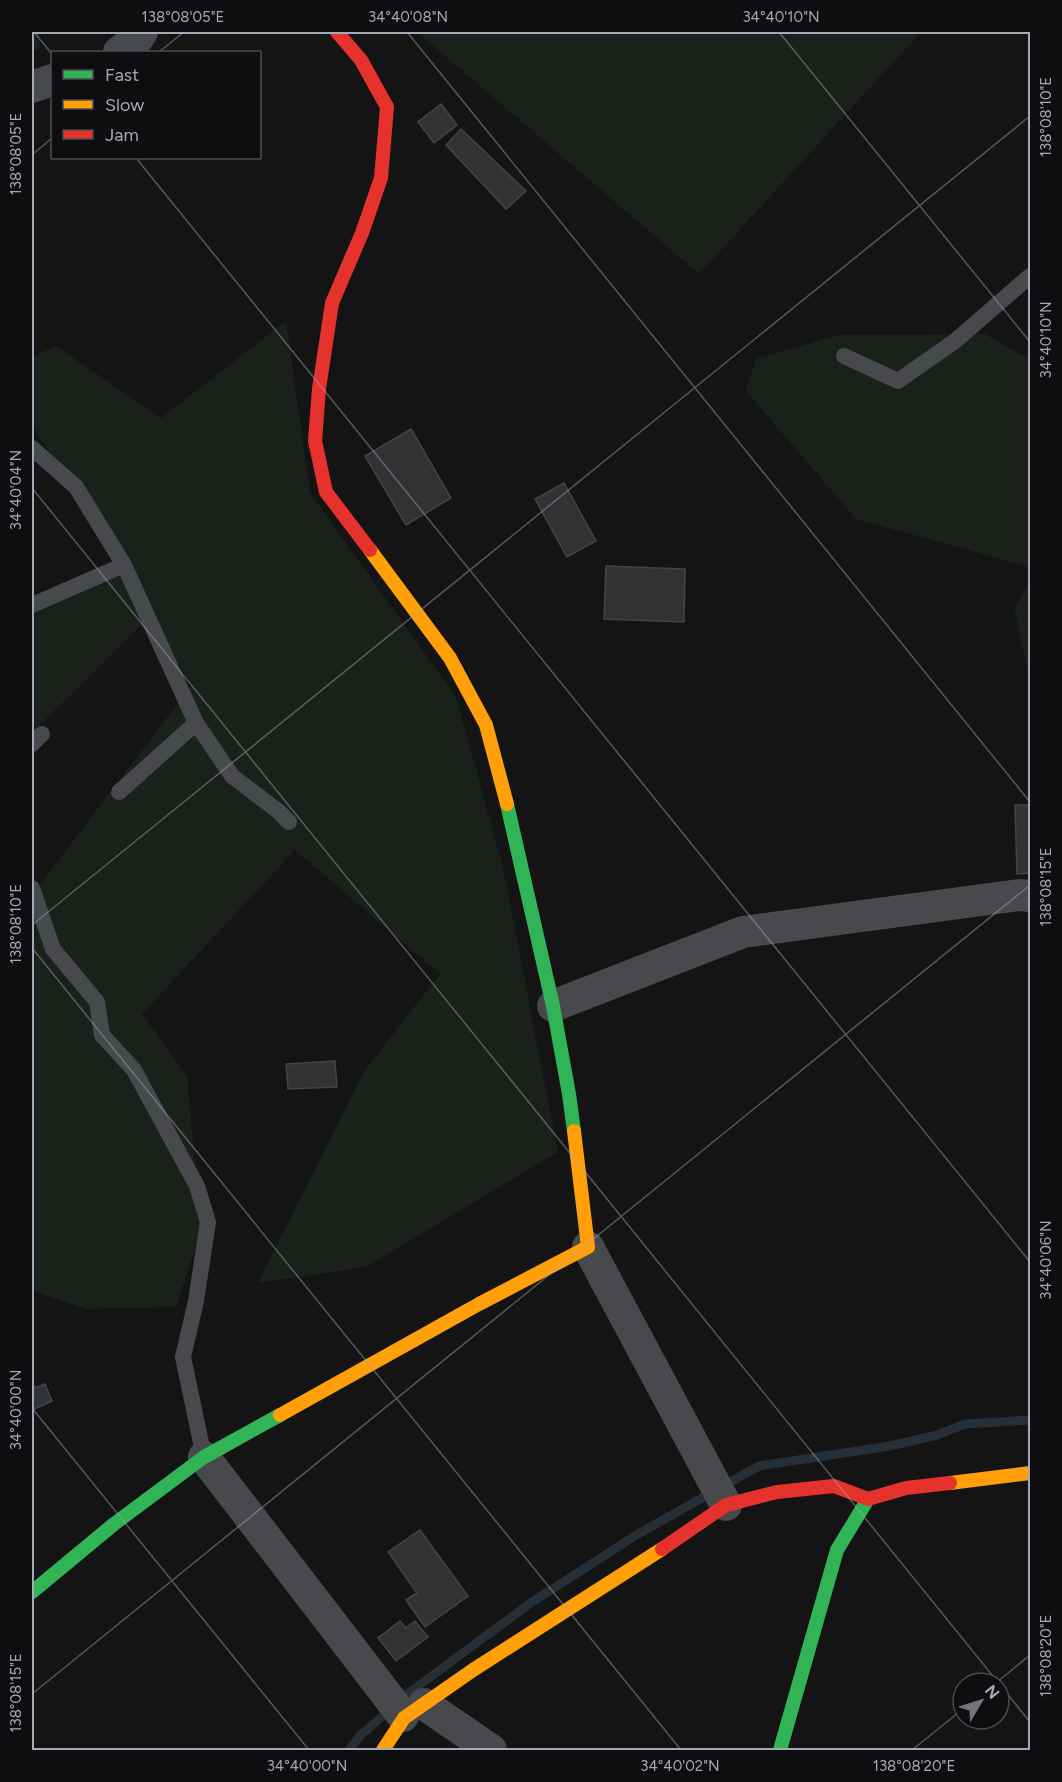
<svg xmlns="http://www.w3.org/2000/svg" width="1062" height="1782" font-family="Figtree,sans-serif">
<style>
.green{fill:#1a211b}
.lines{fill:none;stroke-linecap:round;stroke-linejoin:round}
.stream{stroke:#262e36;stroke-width:9}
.building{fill:#313233;stroke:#424448;stroke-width:1.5}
.lane{stroke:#47494d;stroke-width:16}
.street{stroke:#47494d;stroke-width:32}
.fast{stroke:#30b455;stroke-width:14}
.slow{stroke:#ff9f0a;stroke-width:14}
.jam{stroke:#e5322d;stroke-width:14}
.ticks{fill:none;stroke:#a3a9b6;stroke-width:1.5;stroke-opacity:0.45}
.neatline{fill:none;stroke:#a3a9b6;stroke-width:2}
.ticks-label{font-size:15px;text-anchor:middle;fill:#a3a9b6}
</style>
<rect width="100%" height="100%" fill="#141414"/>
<g class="green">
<polygon points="32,32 39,32 40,49 32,52"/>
<polygon points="417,32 921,32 699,274"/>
<polygon points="286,321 310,493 456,697 503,868 558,1152 366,1267 258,1283 365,1070 440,974 295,850 142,1014 187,1076 201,1232 176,1307 86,1309 32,1291 32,895 192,685 149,617 32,733 32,605 119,567 32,424 32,357 56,346 161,418"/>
<polygon points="985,334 1030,360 1030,567 856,519 746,391 756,359 838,335"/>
<polygon points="1030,582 1030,679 1014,609"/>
</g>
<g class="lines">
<polyline class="stream" points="349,1750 360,1736 406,1695 529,1604 638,1534 759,1466 890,1446 937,1435 965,1424 1030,1420"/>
</g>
<g class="building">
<polygon points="441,104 457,125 434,143 418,122"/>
<polygon points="461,129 526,191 506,209 446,145"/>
<polygon points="411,429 451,498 406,525 365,456"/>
<polygon points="564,483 596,541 567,557 535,499"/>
<polygon points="606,566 685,569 684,622 604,619"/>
<polygon points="1015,805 1030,805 1030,873 1017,874"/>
<polygon points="335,1061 337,1087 288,1089 286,1064"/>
<polygon points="32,1381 35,1388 45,1384 52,1401 32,1410"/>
<polygon points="420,1530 468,1596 425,1627 406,1600 417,1593 388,1552"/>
<polygon points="400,1621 406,1628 415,1621 428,1637 396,1661 378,1638"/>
</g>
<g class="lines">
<g class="lane">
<polyline points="844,356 898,381 955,341 1030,276"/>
<polyline points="32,448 76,487 124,565"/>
<polyline points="32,605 124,565 196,723 119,792"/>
<polyline points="196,723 232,776 278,811 289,822"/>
<polyline points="32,744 42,734"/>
<polyline points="32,888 53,949 97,1002 102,1035 134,1070 197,1186 208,1222 196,1301 183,1357 204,1457"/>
</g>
<g class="street">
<polyline points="119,52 138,38 142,32"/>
<polyline points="32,87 52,80"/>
<polyline points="553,1006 743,932 1019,895 1030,896"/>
<polyline points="588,1247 726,1505"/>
<polyline points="204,1457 403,1716"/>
<polyline points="424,1704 491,1750"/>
</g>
<g class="fast">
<polyline points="507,804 553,1006 569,1094 574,1131"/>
<polyline points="32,1592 114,1524 204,1457 280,1415"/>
<polyline points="780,1750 837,1550 868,1499"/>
</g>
<g class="slow">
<polyline points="370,550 450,658 486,725 507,804"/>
<polyline points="280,1415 479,1304 588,1247 574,1131"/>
<polyline points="950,1483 1030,1473"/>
<polyline points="383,1750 404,1718 473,1670 662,1549"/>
</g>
<g class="jam">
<polyline points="337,32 361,60 387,107 381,178 362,233 332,303 319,389 315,441 326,492 370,550"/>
<polyline points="662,1549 726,1505 777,1492 834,1486 868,1499 906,1488 950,1483"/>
</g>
</g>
<path class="ticks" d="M34 32 52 54M407 32 1030 802M779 32 1030 342M159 52 184 32M32 155 52 138M136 158 1030 1262M32 488 1030 1722M32 925 1030 116M32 948 681 1750M32 1408 309 1750M996 1683 1030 1655M32 1694 1030 885M912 1750 963 1709"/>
<rect width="1062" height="1782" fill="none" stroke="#0e0e10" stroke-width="66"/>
<rect x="51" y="51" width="210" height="108" fill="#0e0e10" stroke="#4a4c52" stroke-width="1.5"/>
<rect x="63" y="70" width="30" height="9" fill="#30b455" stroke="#4a4c52" stroke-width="1.5"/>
<text x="105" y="81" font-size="18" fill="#a3a9b6">Fast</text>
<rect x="63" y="100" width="30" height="9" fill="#ff9f0a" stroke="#4a4c52" stroke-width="1.5"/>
<text x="105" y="111" font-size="18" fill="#a3a9b6">Slow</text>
<rect x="63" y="130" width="30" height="9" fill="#e5322d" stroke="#4a4c52" stroke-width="1.5"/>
<text x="105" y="141" font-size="18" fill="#a3a9b6">Jam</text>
<g transform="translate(981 1701) rotate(51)"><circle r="28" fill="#0e0e10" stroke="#4a4c52" stroke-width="1.5"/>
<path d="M0-4.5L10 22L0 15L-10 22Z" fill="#71757d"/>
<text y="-9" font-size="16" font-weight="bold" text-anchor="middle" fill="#a3a9b6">N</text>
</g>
<rect x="33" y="33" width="996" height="1716" class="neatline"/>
<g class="ticks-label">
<text x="183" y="22">138°08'05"E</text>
<text x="408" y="22">34°40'08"N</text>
<text x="781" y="22">34°40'10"N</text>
<text transform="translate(1046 117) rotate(-90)" y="5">138°08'10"E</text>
<text transform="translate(16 154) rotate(-90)" y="5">138°08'05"E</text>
<text transform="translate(1046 340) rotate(-90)" y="5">34°40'10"N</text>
<text transform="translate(16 490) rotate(-90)" y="5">34°40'04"N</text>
<text transform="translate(1046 887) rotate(-90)" y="5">138°08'15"E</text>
<text transform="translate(16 924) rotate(-90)" y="5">138°08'10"E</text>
<text transform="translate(1046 1260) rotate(-90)" y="5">34°40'06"N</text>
<text transform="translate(16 1410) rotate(-90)" y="5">34°40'00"N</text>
<text transform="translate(1046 1656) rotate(-90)" y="5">138°08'20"E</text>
<text transform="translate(16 1693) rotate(-90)" y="5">138°08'15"E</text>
<text x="307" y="1771">34°40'00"N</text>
<text x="680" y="1771">34°40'02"N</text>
<text x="914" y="1771">138°08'20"E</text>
</g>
</svg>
